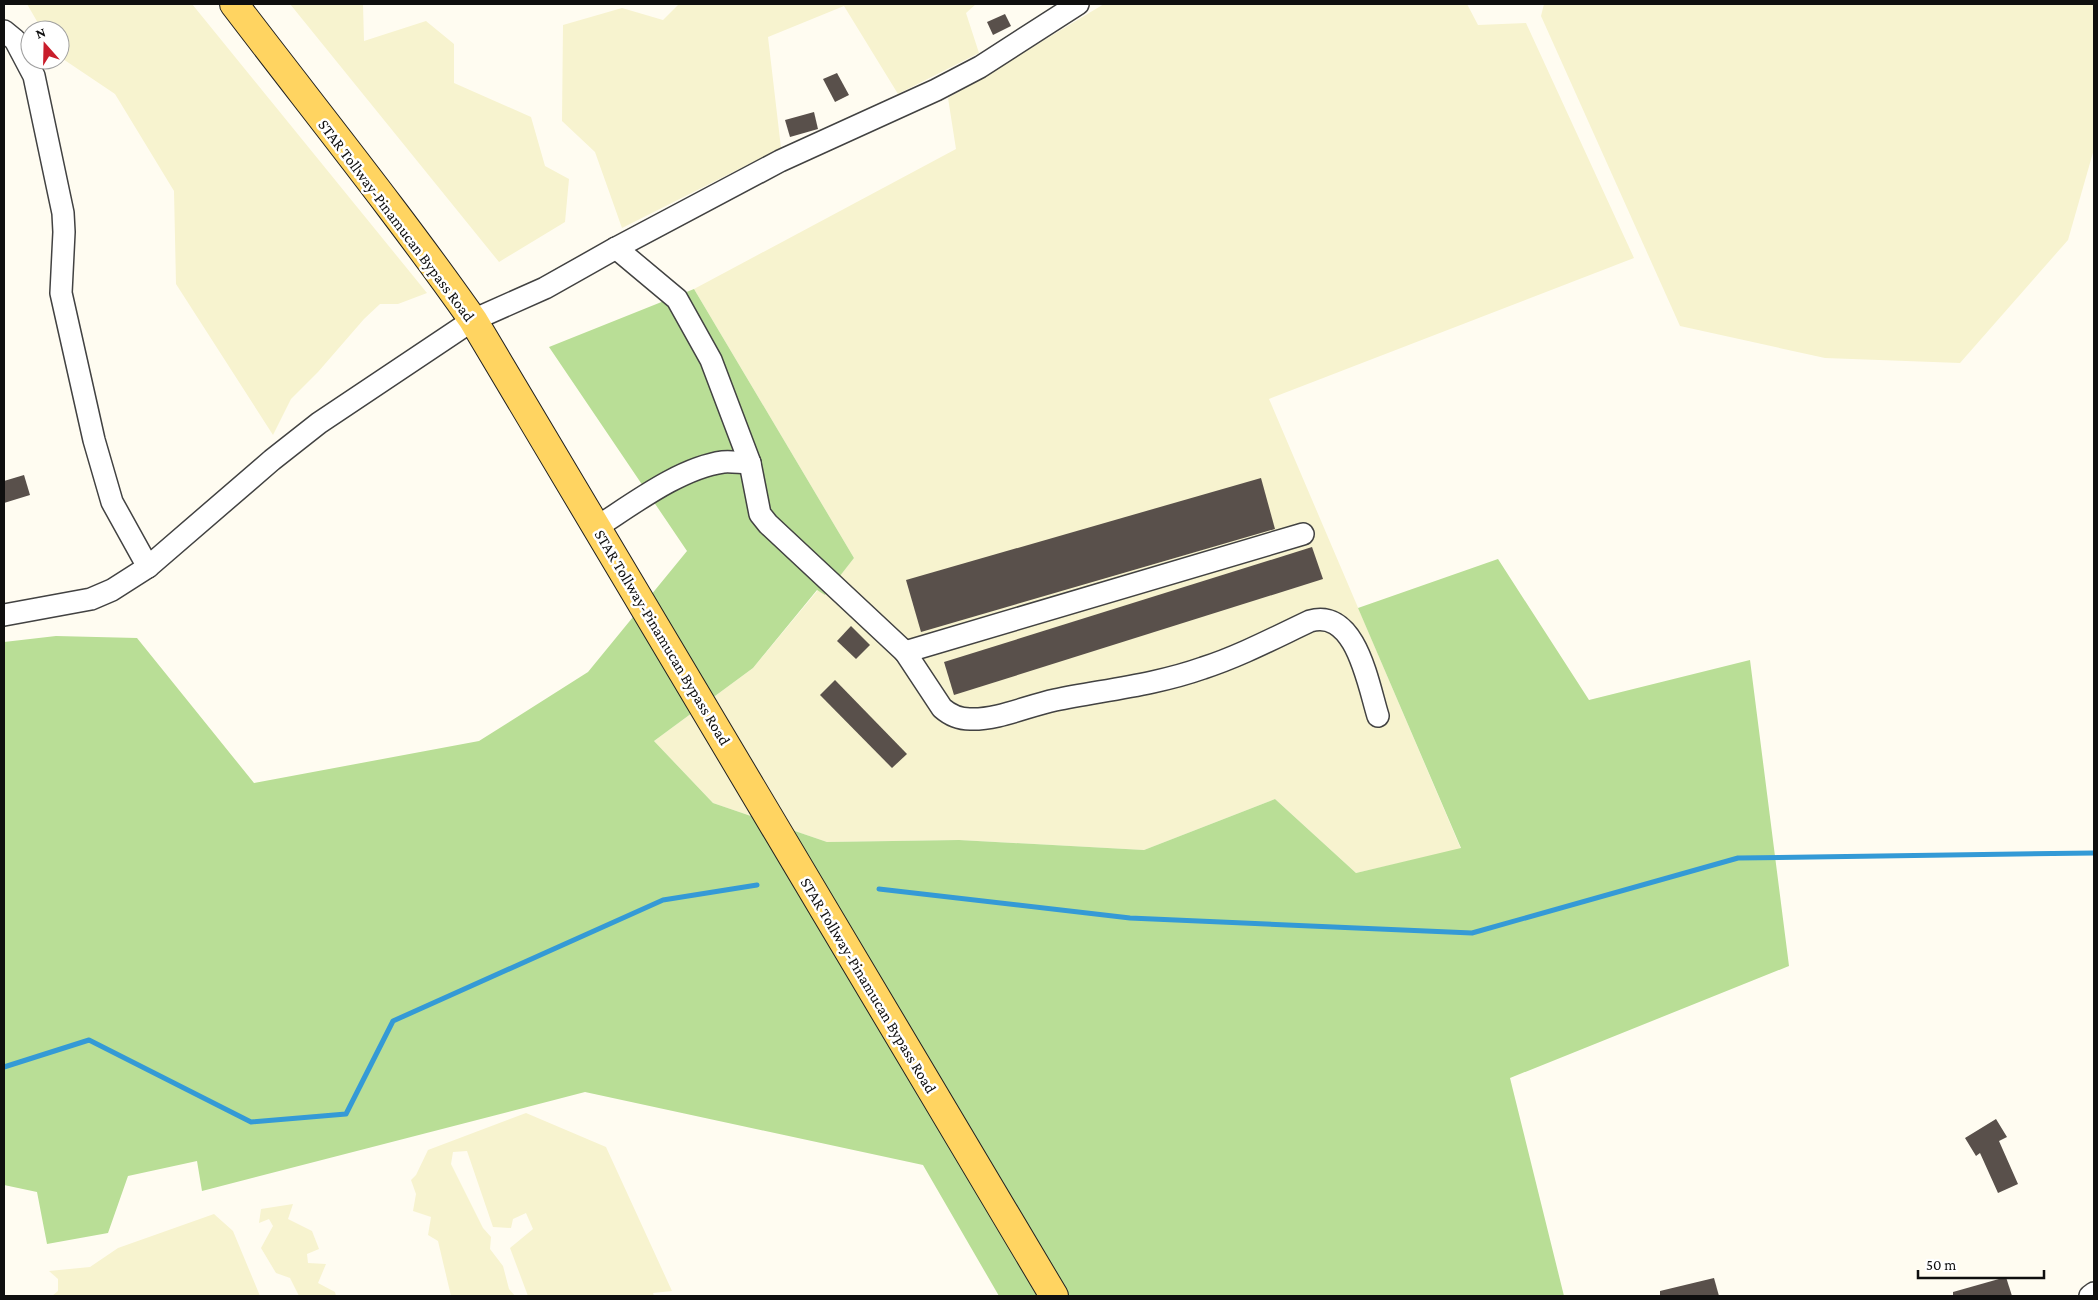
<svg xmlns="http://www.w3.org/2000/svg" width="2098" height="1300" font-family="'Crimson Pro',serif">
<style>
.farmland{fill:#f7f3cf}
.forest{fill:#b9de96}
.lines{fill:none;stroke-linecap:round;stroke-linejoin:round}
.stream{stroke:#349ad6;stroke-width:5}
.building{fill:#59504b}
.minor-casing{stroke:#424242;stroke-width:24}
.major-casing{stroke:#202020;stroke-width:30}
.minor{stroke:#fff;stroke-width:21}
.major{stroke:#ffd461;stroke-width:28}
.labels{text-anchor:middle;stroke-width:5;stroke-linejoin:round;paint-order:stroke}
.street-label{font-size:16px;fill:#0f0f0f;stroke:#fff}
</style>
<rect width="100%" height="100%" fill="#fffcf1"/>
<g class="farmland">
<polygon points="27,4 192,4 427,293 398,304 380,304 364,319 318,372 291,399 273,435 176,284 174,191 115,94 60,57 60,30 42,30"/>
<polygon points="290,4 363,4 364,41 426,21 454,44 454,83 531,117 545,166 569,179 565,222 499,262"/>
<polygon points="679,4 976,4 966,13 979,53 898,94 844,6 768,37 781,148 622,228 595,152 562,121 563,25 622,8 663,20"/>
<polygon points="1104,4 1467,4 1478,25 1526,23 1634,258 1269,399 1461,849 1356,873 1275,799 1144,850 959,840 827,842 713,803 654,741 753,668 818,590 825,594 854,558 694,289 956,149 948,98"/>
<polygon points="1544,4 2094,4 2094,149 2068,240 1960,363 1825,358 1680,326 1541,16"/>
<polygon points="526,1113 606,1147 672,1291 653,1293 654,1296 528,1296 510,1248 533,1229 526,1213 513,1219 511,1228 493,1227 467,1151 453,1152 451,1164 483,1228 491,1237 490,1249 503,1266 509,1289 515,1296 451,1296 438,1241 428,1235 431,1217 413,1211 416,1194 411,1180 416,1175 428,1150"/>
<polygon points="293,1204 288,1219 312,1231 319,1249 307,1254 308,1263 326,1264 318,1283 335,1292 336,1296 299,1296 290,1278 276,1273 261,1248 273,1226 269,1219 259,1223 261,1209"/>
<polygon points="214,1214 233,1231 260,1296 52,1296 58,1291 58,1279 49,1271 90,1267 118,1248"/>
</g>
<polygon class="forest" points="694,289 854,558 825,595 817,590 753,668 654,741 713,803 827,842 959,840 1144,850 1275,799 1356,873 1461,848 1358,608 1498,559 1589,700 1750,660 1789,966 1510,1078 1564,1296 999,1296 923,1165 585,1092 202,1191 197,1161 128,1176 108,1233 47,1244 37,1192 4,1185 4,642 56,636 137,638 254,783 479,741 588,672 687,551 549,347"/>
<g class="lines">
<g class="stream">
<polyline points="879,889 1130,918 1472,933 1738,858 2094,853"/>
<polyline points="4,1067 89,1040 251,1122 346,1114 393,1021 663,900 757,885"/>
</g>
</g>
<g class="building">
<polygon points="1005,14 1011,26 993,35 987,22"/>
<polygon points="837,73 849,95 835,102 823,79"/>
<polygon points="814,112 818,129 790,137 785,120"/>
<polygon points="24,475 30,495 4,503 4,481"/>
<polygon points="1261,478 1275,529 921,632 906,580"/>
<polygon points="1312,547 1323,579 954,695 944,662"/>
<polygon points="851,626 870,645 856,659 837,641"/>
<polygon points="835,680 907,754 892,768 820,695"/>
<polygon points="1996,1119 2007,1137 1999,1141 2018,1184 1998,1193 1980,1153 1976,1156 1965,1138"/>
<polygon points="2006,1277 2012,1296 1953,1296 1953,1292"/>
<polygon points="1714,1278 1719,1296 1660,1296 1660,1291"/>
</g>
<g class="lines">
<g class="minor-casing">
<g id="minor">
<polyline points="4,31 15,40 34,76 63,213 64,232 61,293 94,440 112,502 148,567"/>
<path d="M616 248 677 299 711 360 750 463 760 514 768 524 905 652 942 708C951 716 959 719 970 719 998 720 1027 706 1055 700 1104 690 1155 685 1203 668 1240 656 1274 638 1310 621 1356 608 1368 684 1378 716"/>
<path d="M597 527C633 504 680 468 723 462 731 461 741 463 750 463"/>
<polyline points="4,615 91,599 112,590 148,567 272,460 319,423 473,320 545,288 616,248 780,161 936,90 980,67 1078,4"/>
<polyline points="905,652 1303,534"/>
<polyline points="2090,1296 2094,1293"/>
</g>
</g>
<g class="major-casing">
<path id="major" d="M234 4C314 109 397 212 473 320L1054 1296"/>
</g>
<use href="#minor" class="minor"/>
<use href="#major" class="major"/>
</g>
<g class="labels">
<g class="street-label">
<text transform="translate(397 220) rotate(53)" y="6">STAR Tollway-Pinamucan Bypass Road</text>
<text transform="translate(663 637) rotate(59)" y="6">STAR Tollway-Pinamucan Bypass Road</text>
<text transform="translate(869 985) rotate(59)" y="6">STAR Tollway-Pinamucan Bypass Road</text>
</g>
</g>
<rect width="2098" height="1300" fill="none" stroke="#0f0f0f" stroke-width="10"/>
<g transform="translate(45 45) rotate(340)"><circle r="24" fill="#ffffff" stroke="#9f9f9f"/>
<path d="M0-4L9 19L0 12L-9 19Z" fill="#c91d2b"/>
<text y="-8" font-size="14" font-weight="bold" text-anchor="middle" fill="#0f0f0f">N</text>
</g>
<path d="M1918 1270v8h126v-8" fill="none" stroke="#0f0f0f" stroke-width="2.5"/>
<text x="1926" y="1270" font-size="15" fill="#0f0f0f" stroke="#ffffff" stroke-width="4" paint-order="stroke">50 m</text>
</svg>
